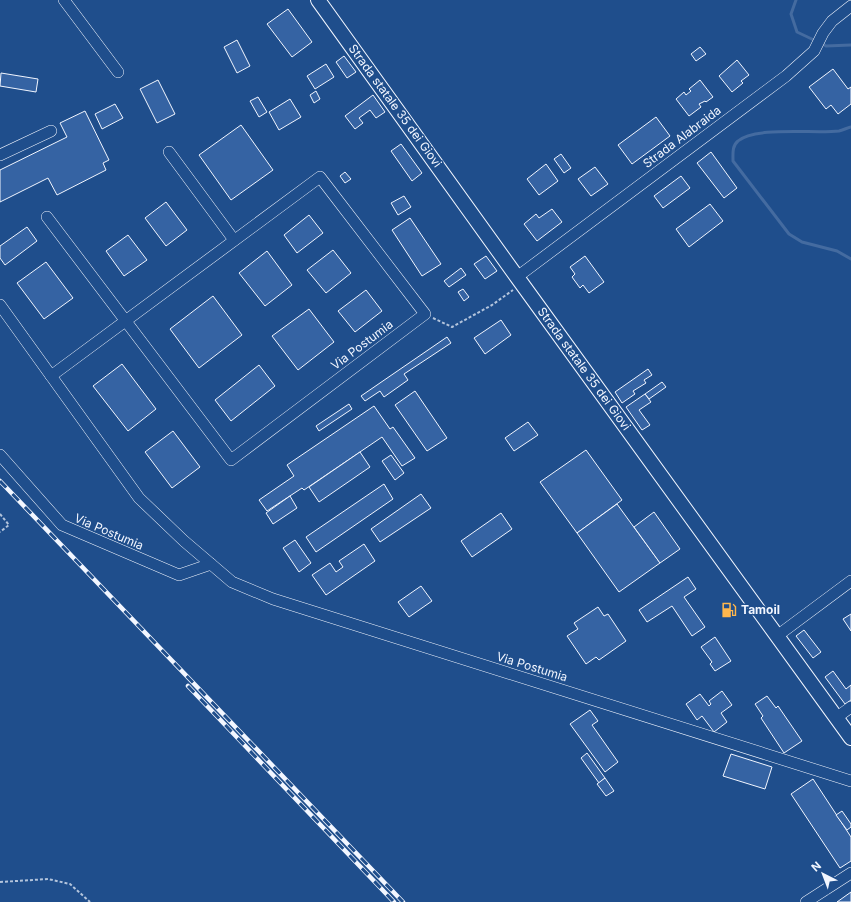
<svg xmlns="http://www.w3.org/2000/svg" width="851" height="902" font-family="Inter,sans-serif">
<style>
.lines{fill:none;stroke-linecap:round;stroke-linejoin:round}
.stream{stroke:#446ba0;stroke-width:3}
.building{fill:#3563a3;stroke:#f2f6ff}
.minor-casing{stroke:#f2f6ff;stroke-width:12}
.major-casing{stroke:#f2f6ff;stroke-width:16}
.path{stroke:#b3c4dc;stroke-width:2;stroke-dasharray:3 2;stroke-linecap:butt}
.minor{stroke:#1f4e8c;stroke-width:11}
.major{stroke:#1f4e8c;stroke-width:14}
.rail-casing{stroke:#f2f6ff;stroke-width:4.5}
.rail{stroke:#1f4e8c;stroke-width:3;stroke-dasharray:9;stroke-linecap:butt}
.labels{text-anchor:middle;stroke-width:3;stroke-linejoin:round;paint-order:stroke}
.street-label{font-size:12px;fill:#f2f6ff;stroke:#1f4e8c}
.poi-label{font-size:12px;font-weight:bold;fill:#f2f6ff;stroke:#1f4e8c;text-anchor:start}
</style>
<rect width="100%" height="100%" fill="#1f4e8c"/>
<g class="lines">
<g class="stream">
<polyline points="796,0 791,14 797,32 816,41"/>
<polyline points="821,43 826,46 851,45"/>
<path d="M851 127C847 128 843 130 839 131 816 134 755 126 738 141 732 146 733 153 733 161L789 234 802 242 837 251 851 259"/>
</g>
</g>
<g class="building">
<polygon points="288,9 312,42 292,57 267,24"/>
<polygon points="237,40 250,66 237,73 224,47"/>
<polygon points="700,47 706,54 696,61 691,54"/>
<polygon points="344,56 356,72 347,78 336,62"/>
<polygon points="737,60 749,75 741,81 743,83 732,92 719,76"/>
<polygon points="326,64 334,77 315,89 307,76"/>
<polygon points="833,69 848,89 851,87 851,104 838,114 831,105 826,109 809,87"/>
<polygon points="1,73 38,79 36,92 0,86"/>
<polygon points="158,80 175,114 157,123 140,89"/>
<polygon points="700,80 713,97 706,102 705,101 699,104 701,107 689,116 676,99 684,92 686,95 691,91 689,89"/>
<polygon points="316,91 320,99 314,103 310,95"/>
<polygon points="373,95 385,112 376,118 370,110 359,118 363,123 355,129 345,116"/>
<polygon points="258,97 267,112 259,117 250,101"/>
<polygon points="290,99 301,117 279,130 269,112"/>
<polygon points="115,104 123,118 102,129 95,114"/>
<polygon points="85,111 109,160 103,163 106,170 57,195 48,178 0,202 0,170 67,137 60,123"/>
<polygon points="656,117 670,136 632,164 618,145"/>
<polygon points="241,125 273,170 231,200 199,155"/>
<polygon points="401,144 422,173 412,181 391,151"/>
<polygon points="711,152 737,188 724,198 697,163"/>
<polygon points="561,154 571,168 564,173 554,159"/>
<polygon points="546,164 558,181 539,195 527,179"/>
<polygon points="595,167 608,184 591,196 578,179"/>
<polygon points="345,172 351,179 345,183 340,176"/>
<polygon points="681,176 690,188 663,208 654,196"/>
<polygon points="404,196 411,207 398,215 391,203"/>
<polygon points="166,202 187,230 166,246 145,218"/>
<polygon points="710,204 723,221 689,247 676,229"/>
<polygon points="552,209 562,222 537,241 524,224 536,214 539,218"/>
<polygon points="309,215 323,233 297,253 284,235"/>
<polygon points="410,218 441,264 422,276 392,230"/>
<polygon points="27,227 37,241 5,265 0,258 0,246"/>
<polygon points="128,235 147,260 124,276 106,251"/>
<polygon points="333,250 351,273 326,293 307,270"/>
<polygon points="267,251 292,285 265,306 239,273"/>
<polygon points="486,256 497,271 485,279 474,264"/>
<polygon points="585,256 604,282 589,293 583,285 580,288 572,277 575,274 570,267"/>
<polygon points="46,262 73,298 44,319 17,283"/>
<polygon points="461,268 466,275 449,287 444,281"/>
<polygon points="463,289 469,297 464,301 458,292"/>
<polygon points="366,290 382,311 355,332 338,311"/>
<polygon points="213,296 242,335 199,368 170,329"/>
<polygon points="309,309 334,342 298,370 272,336"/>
<polygon points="501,320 511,335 485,354 474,338"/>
<polygon points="447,337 451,343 404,374 408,380 384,397 380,391 365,401 361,396"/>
<polygon points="122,364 156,409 128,431 93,386"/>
<polygon points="259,365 275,386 231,421 215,400"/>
<polygon points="648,369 652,375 644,380 646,383 633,391 635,394 622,403 615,392"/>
<polygon points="662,382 666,387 649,399 645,394"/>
<polygon points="415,391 447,438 427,451 395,405"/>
<polygon points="645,394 651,402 639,410 650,425 642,430 626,407"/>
<polygon points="349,404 352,409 319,431 316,426"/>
<polygon points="374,406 390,429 393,427 415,458 402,466 382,437 304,490 302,488 267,511 259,500 294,476 287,465"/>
<polygon points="528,422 538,435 514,451 505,438"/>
<polygon points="173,431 200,467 172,488 145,452"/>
<polygon points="586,450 622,500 577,533 540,482"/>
<polygon points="360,452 370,467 319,502 309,487"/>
<polygon points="391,455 404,473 395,480 382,461"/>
<polygon points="384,484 393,499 316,552 306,537"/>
<polygon points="421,494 431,508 380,542 371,529"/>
<polygon points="290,496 297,508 273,524 266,513"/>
<polygon points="617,504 660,563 619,592 577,533"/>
<polygon points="654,512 680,549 660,563 634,527"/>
<polygon points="501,513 512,529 472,557 461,541"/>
<polygon points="295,540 311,563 299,572 283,548"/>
<polygon points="364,544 375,561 326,595 312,575 330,563 336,572 343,567 339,561"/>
<polygon points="688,577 696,589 684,597 705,627 692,636 672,606 647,622 639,610"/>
<polygon points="421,586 432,601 409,617 398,602"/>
<polygon points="598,607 604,616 608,614 626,641 599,660 596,657 586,664 567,636 578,629 574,623"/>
<polygon points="851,614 851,631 843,619"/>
<polygon points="804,630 821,652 813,658 796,636"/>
<polygon points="715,637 731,661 715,671 710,664 712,662 701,647"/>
<polygon points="833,671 846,689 851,685 851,700 845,704 825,677"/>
<polygon points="722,691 732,705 721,713 727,722 714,732 702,716 697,720 686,704 700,694 709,706 711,704 709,701"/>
<polygon points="767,696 776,708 778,706 802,741 784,753 761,718 763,716 755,704"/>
<polygon points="590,710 598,721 592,725 618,762 605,772 570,724"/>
<polygon points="587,753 605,778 599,783 581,758"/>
<polygon points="731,754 772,767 765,789 723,776"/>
<polygon points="605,778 614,791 606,796 597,784"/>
<polygon points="813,779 851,837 851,861 840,868 791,794"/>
<polygon points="842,811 851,824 851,827 847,830 836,815"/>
<polygon points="851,892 851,902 837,902"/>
</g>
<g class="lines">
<g class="minor-casing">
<g id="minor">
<polyline points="64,0 118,72"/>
<polyline points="169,152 234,240"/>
<polyline points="0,155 51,131"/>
<polyline points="47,217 231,460 425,314 320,177 51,376"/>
<polyline points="517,277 786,76 814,51 823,33 832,21 851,6"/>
<polyline points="0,305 139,498 184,541 232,582 273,599 851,781"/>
<polyline points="0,455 62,525 179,575 211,564"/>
<polyline points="777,636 851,581"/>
<polyline points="836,718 851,707"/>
<polyline points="806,902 851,873"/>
</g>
</g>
<g class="major-casing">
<polyline id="major" points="318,0 517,277 851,738"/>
</g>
<g class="path">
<polyline points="433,318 452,327 492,305 513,290"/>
<polyline points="0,514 9,525 0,532"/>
<polyline points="0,882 48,879 70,884 90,902"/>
</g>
<use href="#minor" class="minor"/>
<use href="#major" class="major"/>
<g class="rail-casing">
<g id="rail">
<polyline points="0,481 403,902"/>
<polyline points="188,686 394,902"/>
</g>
</g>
<use href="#rail" class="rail"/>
</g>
<defs>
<g id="fuel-bare" transform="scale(1.2)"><path d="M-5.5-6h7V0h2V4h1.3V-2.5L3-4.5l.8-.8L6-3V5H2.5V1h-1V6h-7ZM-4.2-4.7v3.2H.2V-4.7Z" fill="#ffb74d" stroke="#1f4e8c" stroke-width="2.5" paint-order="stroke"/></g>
</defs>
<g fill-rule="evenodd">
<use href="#fuel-bare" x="729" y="610"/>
</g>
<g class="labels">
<g class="street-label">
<text transform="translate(395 106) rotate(54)" y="4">Strada statale 35 dei Giovi</text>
<text transform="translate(682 137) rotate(-37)" y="4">Strada Alabraida</text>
<text transform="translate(362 345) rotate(-37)" y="4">Via Postumia</text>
<text transform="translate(584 369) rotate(54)" y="4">Strada statale 35 dei Giovi</text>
<text transform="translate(109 532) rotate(23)" y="4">Via Postumia</text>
<text transform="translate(532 667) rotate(17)" y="4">Via Postumia</text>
</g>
<g class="poi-label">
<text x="741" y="614">Tamoil</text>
</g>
</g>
<g transform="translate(823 874) rotate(318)" stroke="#1f4e8c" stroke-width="3" paint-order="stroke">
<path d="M0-3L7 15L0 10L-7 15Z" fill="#f2f6ff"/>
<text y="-6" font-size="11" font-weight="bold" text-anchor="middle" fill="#f2f6ff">N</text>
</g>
</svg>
